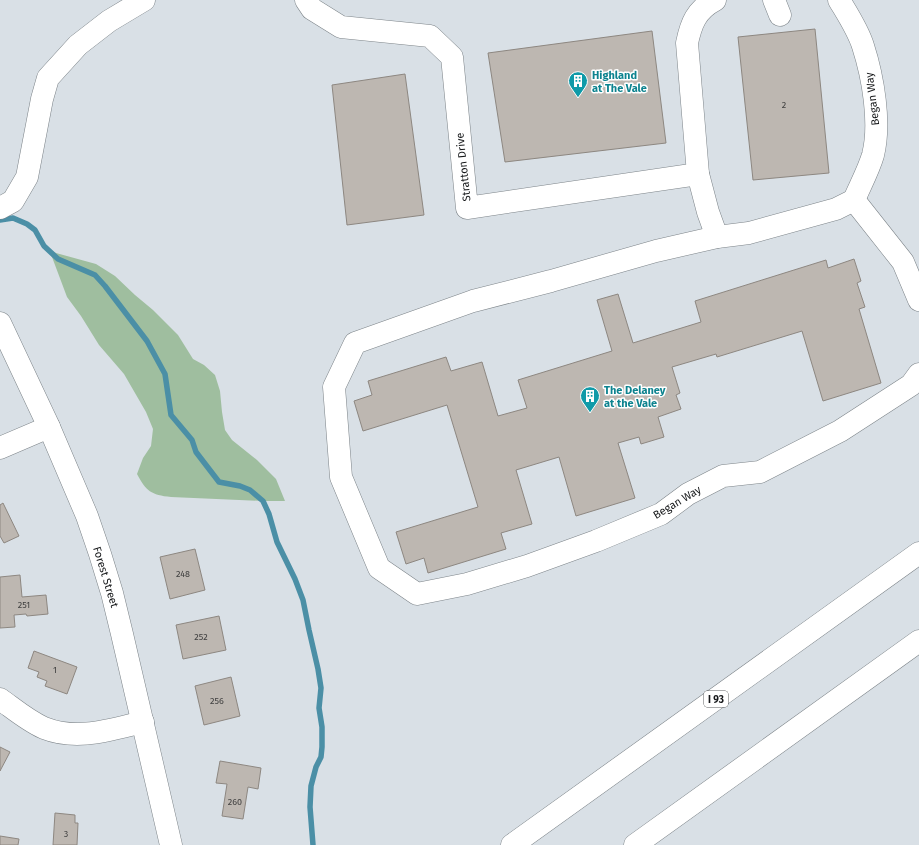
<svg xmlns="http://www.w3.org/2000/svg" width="919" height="845" font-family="'Fira Sans',sans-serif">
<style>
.green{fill:#9fbe9f}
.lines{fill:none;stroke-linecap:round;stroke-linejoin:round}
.stream{stroke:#4b8fa6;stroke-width:5.5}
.building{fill:#bdb7b1;stroke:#8d8781}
.minor-casing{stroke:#7d8489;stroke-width:23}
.major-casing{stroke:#7d8489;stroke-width:23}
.highway-casing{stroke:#7d8489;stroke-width:23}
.minor{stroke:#fff;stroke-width:22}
.major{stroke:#fff;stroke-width:22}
.highway{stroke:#fff;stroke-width:22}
.labels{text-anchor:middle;stroke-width:3;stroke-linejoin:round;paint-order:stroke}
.number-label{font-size:9px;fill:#3f3f3f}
.shield{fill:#fff;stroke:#5b5d5e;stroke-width:1}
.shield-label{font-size:10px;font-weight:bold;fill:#151719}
.culture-label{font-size:11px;font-weight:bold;fill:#0d838f;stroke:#fff;text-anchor:start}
.street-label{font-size:11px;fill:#151719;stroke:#fff}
</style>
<rect width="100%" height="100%" fill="#d9e0e6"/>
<path class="green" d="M44 246 56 253 96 264 115 276 135 295 153 310 178 335 193 359 204 365 215 375 220 391 222 412 225 430 232 440 257 460 276 479 285 501H263L171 497C151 495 146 491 137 474L143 458 151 446 153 429 146 412 124 374 99 345 81 316 67 297 52 257Z"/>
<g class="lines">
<polyline class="stream" points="0,220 13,218 27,224 35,230 44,246 58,259 95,275 105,286 147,341 165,374 171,415 192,440 196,452 219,482 240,486 250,490 263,501 269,514 277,542 295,579 303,600 309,630 318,669 321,688 319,708 322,727 322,747 321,757 316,767 311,786 310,807 313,845"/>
</g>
<g class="building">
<polygon points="815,29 829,173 753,180 738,37"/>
<polygon points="652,31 666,143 505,162 488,53"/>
<polygon points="405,74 424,215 347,225 332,85"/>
<polygon points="854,259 861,281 857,283 865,307 859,309 881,383 823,401 802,331 717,357 716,354 672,367 680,393 676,395 681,409 658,417 664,437 641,444 639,437 618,443 635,498 576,516 559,457 516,470 532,524 501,533 506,549 428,573 424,558 406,564 396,532 478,507 447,405 363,431 354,401 372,395 368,381 446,357 451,371 482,362 498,416 527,408 518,380 612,351 597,300 618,294 633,343 701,322 695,301 826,260 828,268"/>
<polygon points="3,503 19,536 4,543 0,536 0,505"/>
<polygon points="195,549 205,590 170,599 160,557"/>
<polygon points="20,575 22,597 46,595 48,614 27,616 26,614 14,615 15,627 0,628 0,577"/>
<polygon points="219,616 226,650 183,659 176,625"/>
<polygon points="34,651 77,667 67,694 45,686 47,681 37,677 39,672 28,668"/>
<polygon points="231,677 240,716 204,725 195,686"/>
<polygon points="0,747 10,752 0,771"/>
<polygon points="220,761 261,768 258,789 248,787 243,819 222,816 227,784 216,783"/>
<polygon points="55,813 75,815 75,823 78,823 77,845 53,845"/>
<polygon points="0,836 19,839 18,845 0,845"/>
</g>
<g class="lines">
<g class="minor-casing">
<g id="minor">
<polyline points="306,0 312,9 341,27 430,36 452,57 467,208 698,174"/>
<path d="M715 0C696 10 691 24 687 43L698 174 708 212 717 237"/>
<polyline points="774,0 780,15"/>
<path d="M839 0C848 15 858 30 863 46 873 77 881 123 873 155 869 169 860 186 854 200"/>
<polyline points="854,200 836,209 749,233 717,237 656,251 551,281 473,301 355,343 334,387 341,477 379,568 417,594 467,584 527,566 596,541 661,514 688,494 723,476 760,472 840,431 911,385 919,374"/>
<polyline points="854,200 903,262 919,300"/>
<polyline points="0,208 13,201 27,177 42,99 48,78 78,45 109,21 144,0"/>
<polyline points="0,448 49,427"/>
<path d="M0 699C14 709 28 721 44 728 77 741 109 730 143 722"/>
</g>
</g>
<g class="major-casing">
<polyline id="major" points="0,323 49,427 87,516 100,554 112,593 122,634 171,845"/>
</g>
<g class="highway-casing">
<g id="highway">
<polyline points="512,845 919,553"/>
<polyline points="635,845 919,641"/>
</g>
</g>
<use href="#minor" class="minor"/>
<use href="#major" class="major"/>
<use href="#highway" class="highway"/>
</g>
<defs>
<g id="building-pin" transform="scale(1)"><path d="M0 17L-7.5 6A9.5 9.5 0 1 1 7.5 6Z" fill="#0f9aa8" stroke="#fff"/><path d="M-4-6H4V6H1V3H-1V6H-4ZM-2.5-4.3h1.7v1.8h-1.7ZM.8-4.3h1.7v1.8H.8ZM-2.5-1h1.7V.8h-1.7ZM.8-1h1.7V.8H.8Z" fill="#fff"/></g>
</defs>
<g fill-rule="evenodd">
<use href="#building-pin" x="578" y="81"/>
<use href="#building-pin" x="590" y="396"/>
</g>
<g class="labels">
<g class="number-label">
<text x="784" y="108">2</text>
<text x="183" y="577">248</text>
<text x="24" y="608">251</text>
<text x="201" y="640">252</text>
<text x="55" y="673">1</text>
<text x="217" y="704">256</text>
<text x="235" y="805">260</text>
<text x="66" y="837">3</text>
</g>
<rect class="shield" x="704" y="691" width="24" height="16" rx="3"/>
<g class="shield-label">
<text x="716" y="703">I 93</text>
</g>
<g class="culture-label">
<text x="592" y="79">Highland<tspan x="592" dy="13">at The Vale</tspan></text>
<text x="604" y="394">The Delaney<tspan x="604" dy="13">at the Vale</tspan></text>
</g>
<g class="street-label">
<text transform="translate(872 99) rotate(-97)" y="4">Began Way</text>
<text transform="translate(463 167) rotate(-96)" y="4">Stratton Drive</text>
<text transform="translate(677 502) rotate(-31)" y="4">Began Way</text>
<text transform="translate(106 577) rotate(73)" y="4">Forest Street</text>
</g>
</g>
</svg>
